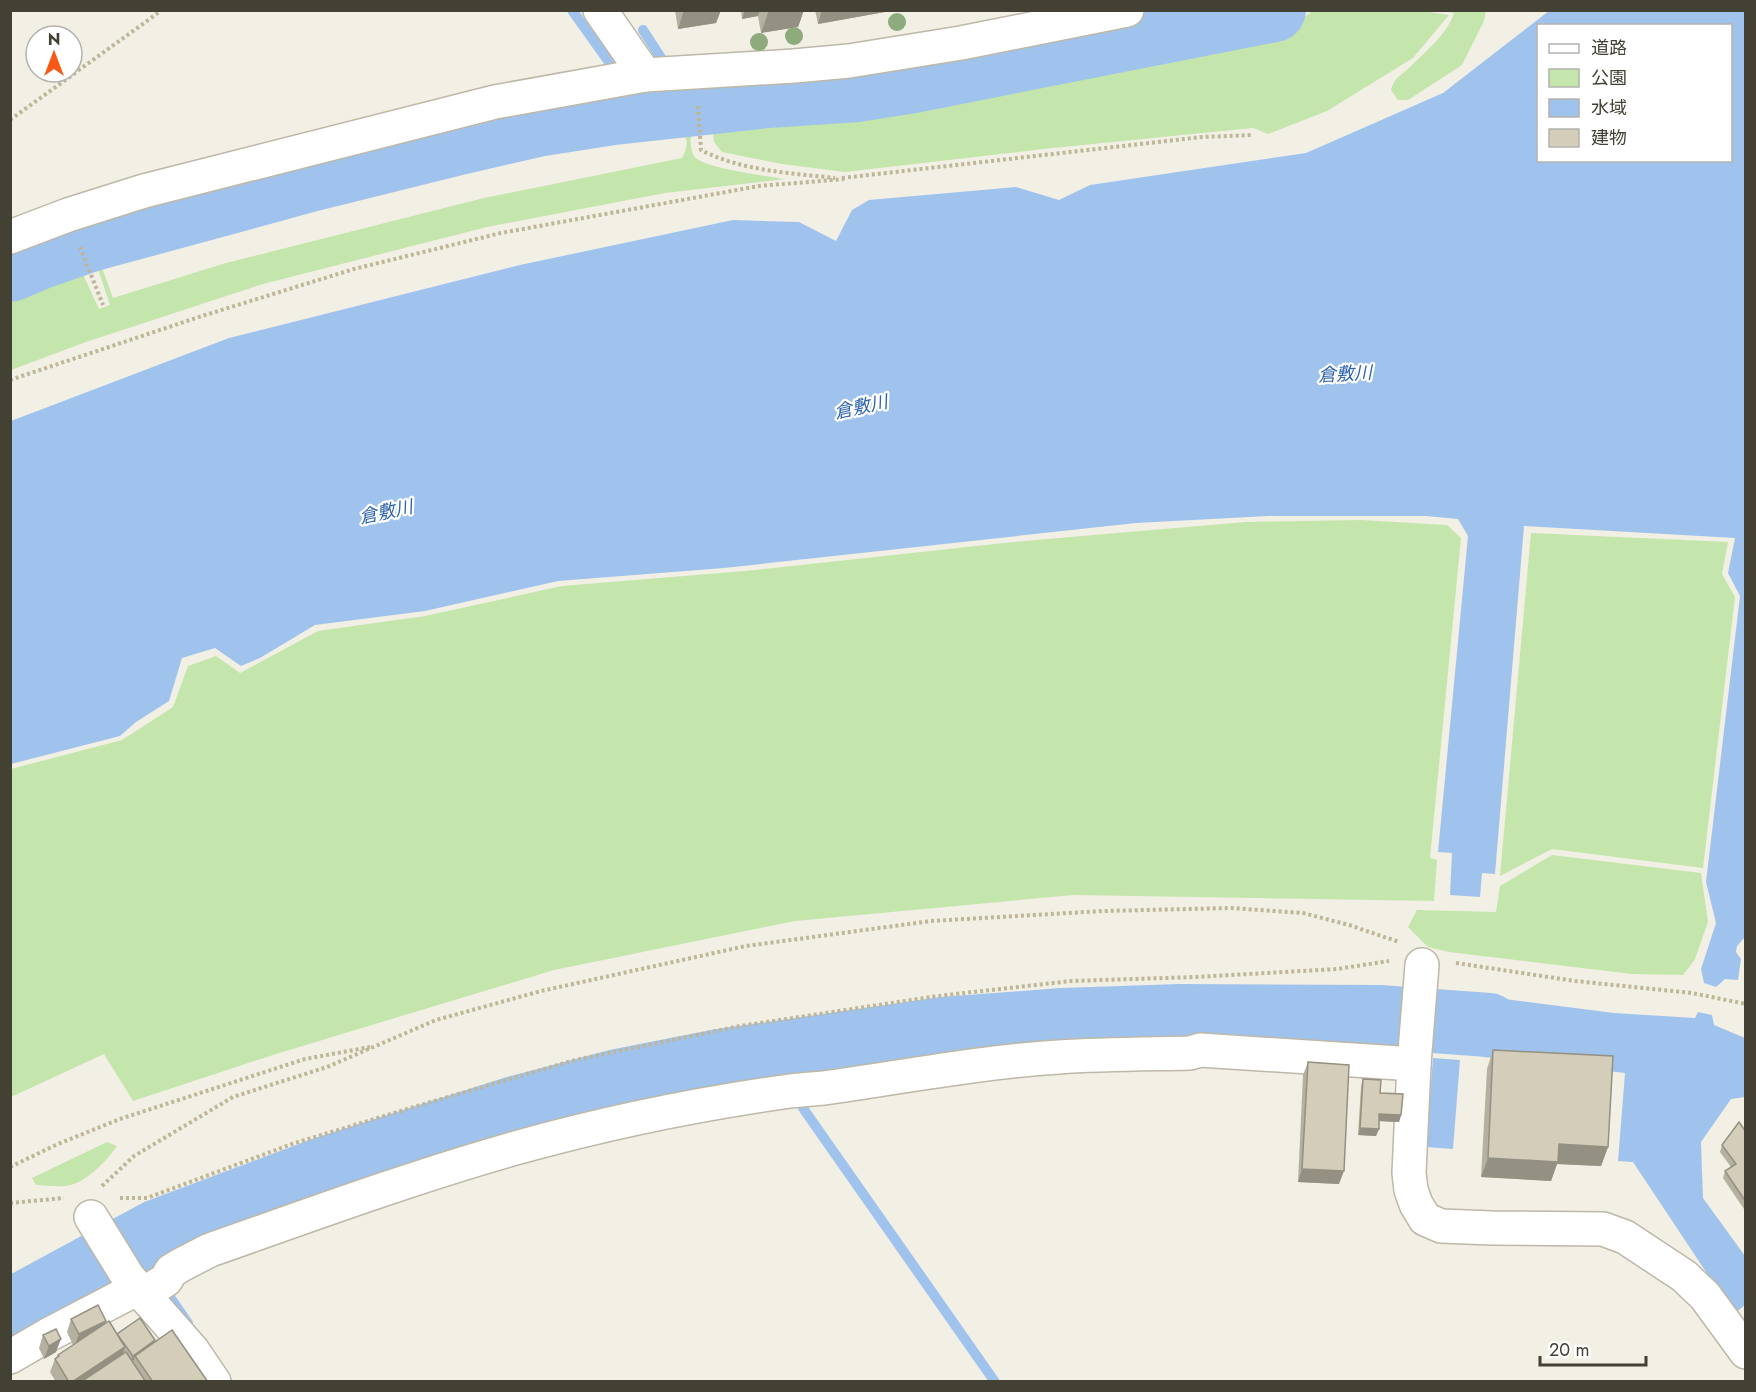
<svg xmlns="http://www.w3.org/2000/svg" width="1756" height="1392" font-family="Jost,'Noto Sans JP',sans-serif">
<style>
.green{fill:#c4e6ad;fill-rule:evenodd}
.water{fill:#a0c3ee;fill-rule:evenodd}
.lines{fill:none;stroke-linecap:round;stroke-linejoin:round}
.stream{stroke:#a0c3ee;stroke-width:10}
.river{stroke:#a0c3ee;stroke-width:64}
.minor-casing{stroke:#bdb8a7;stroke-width:36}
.path{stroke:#beb698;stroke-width:4;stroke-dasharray:3 3;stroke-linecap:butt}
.minor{stroke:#fff;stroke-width:33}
.tree{fill:#8dab7d}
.wall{fill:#b5b09f}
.shaded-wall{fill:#949082}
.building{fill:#d3cdb9;stroke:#949082;stroke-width:1.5}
.labels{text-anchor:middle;stroke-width:4.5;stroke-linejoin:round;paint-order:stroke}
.water-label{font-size:18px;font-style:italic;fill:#3065ad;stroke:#fff}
</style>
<rect width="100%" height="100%" fill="#f2efe4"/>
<g class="green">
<polygon points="1423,11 1449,15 1413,58 1327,111 1268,134 1253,128 1043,149 845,172 782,164 722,152 714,142 711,118 869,106 1250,34 1306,16 1312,11"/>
<path d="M1446 11H1486L1484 21 1462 65 1408 100H1398L1391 90C1395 77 1399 77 1409 68 1425 52 1447 35 1454 13Z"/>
<path d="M691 123C691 132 689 148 694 156 701 168 768 176 785 179L665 193 487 227 263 284 86 342 11 370V289L76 265 81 270 99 309 110 305 96 263 390 178 551 144ZM669 129H681C689 139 688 147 682 158L484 198 226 263 113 298 101 265 392 182 550 149Z"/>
<polygon points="1361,520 1447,525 1461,538 1430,858 1437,860 1434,901 1073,895 795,921 554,970 276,1054 133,1101 104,1054 11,1097 11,769 122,740 173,707 188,666 216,656 240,673 318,631 425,616 562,586 745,571 1013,542 1245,522"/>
<polygon points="1531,533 1728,542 1722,574 1735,597 1703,868 1552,849 1500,876"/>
<polygon points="1552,855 1701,873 1708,922 1695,959 1683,975 1632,974 1449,952 1428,947 1408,927 1417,910 1496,912 1500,886"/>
<path d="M107 1142 117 1146C108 1159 87 1182 70 1185 60 1188 47 1185 36 1185L32 1178Z"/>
</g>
<g class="water">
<path d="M1549 11H1745L1746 936 1737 946 1736 952 1741 959 1738 980 1725 979 1716 987 1704 983 1701 969 1716 923 1706 882 1740 596 1728 573 1735 538 1524 526 1495 874 1482 873 1480 897 1450 895 1452 853 1438 852 1468 536 1458 519 1426 516H1268L1136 523 724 568 558 581 425 611 315 625 260 658 241 666 215 648 182 658 169 701 136 722 120 736 11 764V421L229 338 520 265 733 220 799 222 836 241 852 210 869 200 1016 187 1059 200 1090 185 1306 153 1443 93ZM1538 26H1730V160H1538Z"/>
<polygon points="1433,990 1614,1013 1695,1018 1698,1012 1712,1015 1714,1025 1745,1038 1745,1097 1731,1099 1701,1142 1703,1198 1745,1256 1745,1305 1734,1314 1633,1162 1618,1161 1625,1073 1483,1057 1470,1044 1429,1041"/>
<polygon points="1433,1058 1460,1060 1453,1149 1426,1147"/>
</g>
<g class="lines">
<g class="stream">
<polyline points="572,10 609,62"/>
<polyline points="643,30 663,61"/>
<polyline points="665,91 666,107"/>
<polyline points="613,97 614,113"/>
<polyline points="771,1053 805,1111 995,1382"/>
<polyline points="136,1242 156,1277 188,1323"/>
</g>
<g class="river">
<polyline points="10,270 41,257 90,240 310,180 455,144 537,125 614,113 768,96 858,90 908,82 1274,10"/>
<polyline points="10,1311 158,1231 326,1168 515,1108 618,1081 720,1061 943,1029 1062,1020 1181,1016 1379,1017 1489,1025"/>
</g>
<g class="minor-casing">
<g id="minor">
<polyline points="600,10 645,75"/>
<polyline points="10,237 68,215 144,191 495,102 645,75 794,66 849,61 961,43 1127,10"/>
<polyline points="1422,965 1414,1064 1409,1173 1411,1190 1416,1204 1425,1219 1441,1226 1492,1228 1603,1229 1625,1237 1684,1276 1705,1296 1746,1352"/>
<polyline points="91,1217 128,1277 193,1351 214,1382"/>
<path d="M143 1294 166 1280 171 1271 181 1265 210 1250C310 1215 410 1178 512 1149 601 1124 692 1105 783 1092 797 1090 810 1089 824 1088 902 1077 980 1062 1059 1057 1102 1054 1146 1054 1190 1053L1200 1050 1414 1064"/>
<polyline points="10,1357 48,1335 138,1288"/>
</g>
</g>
<g class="path">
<path d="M698 106 701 150C742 171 790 173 835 178"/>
<polyline points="10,120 162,10"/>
<polyline points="842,178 1202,137 1253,135"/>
<polyline points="80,247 103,305"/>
<polyline points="10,380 202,316 354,269 501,233 759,186 844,179"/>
<polyline points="1456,963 1575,981 1692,993 1746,1004"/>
<polyline points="10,1167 58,1144 120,1119 305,1059 370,1047"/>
<polyline points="102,1186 134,1156 233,1097 327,1067 436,1020 541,991 746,946 931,921 1103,911 1231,908 1303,913 1349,925 1399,942"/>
<polyline points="120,1198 147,1198 292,1144 417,1106 575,1060 740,1026 938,996 1071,981 1196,977 1337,969 1389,961"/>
<polyline points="10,1203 64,1198"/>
</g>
<use href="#minor" class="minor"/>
</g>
<g class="tree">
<circle cx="897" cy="22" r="9"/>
<circle cx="794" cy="36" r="9"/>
<circle cx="759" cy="42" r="9"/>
</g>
<g class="wall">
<polygon points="675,10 721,10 716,23 678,29"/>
<polygon points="741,10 804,10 798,27 761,33 758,16 742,19"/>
<polygon points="815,10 896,10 818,24"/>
<polygon points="1493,1050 1608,1147 1601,1166 1557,1164 1551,1181 1481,1177 1487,1069"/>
<polygon points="1308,1062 1339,1184 1298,1182 1303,1075"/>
<polygon points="1363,1079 1380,1093 1401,1115 1399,1122 1379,1121 1379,1129 1376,1136 1358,1135 1361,1086"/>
<polygon points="1746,1132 1746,1212 1723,1178 1725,1171 1731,1167 1720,1152 1722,1145"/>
<polygon points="71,1319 105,1324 117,1334 155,1340 154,1342 208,1382 56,1382 50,1372 55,1359 58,1355 73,1345 67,1332"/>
<polygon points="43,1335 56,1352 44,1359 39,1348"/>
</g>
<g class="shaded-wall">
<polygon points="684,10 721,10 716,23 678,29"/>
<polygon points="745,10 760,10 758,16 742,19"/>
<polygon points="769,10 804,10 798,27 761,33"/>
<polygon points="822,10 896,10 818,24"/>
<polygon points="1379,1114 1401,1115 1399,1122 1377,1121"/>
<polygon points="1360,1128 1379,1129 1376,1136 1358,1135"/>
<polygon points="1559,1144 1608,1147 1601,1166 1557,1164 1551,1181 1481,1177 1488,1158"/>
<polygon points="1302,1169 1344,1171 1339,1184 1298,1182"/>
<polygon points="106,1321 101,1334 74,1347 79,1334"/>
<polygon points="61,1339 56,1352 44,1359 49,1346"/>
<polygon points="155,1340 153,1346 135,1356 134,1360 130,1362 133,1356"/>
<polygon points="125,1347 121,1360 87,1382 72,1382"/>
</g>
<g class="building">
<polygon points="1493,1050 1613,1056 1608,1147 1559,1144 1558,1162 1488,1158"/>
<polygon points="1308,1062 1349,1065 1344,1171 1302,1169"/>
<polygon points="1363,1079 1381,1080 1380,1093 1403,1094 1401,1115 1379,1114 1379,1129 1360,1128"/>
<polygon points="1739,1122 1746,1132 1746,1202 1725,1171 1736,1164 1722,1145"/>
<polygon points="98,1305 106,1321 79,1334 71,1319"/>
<polygon points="140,1318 155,1340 133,1356 117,1334"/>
<polygon points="109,1321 125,1347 72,1382 69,1382 55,1359 59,1356 58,1355"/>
<polygon points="56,1329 61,1339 49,1346 43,1335"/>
<polygon points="172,1330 208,1382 153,1382 135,1356"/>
<polygon points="126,1352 146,1382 81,1382"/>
</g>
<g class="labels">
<g class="water-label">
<text transform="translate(1345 374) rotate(-3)" y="6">倉敷川</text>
<text transform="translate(861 407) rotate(-12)" y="6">倉敷川</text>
<text transform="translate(386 512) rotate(-12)" y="6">倉敷川</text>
</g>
</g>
<rect width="1756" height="1392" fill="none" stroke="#434034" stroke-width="24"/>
<rect x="1537" y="24" width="195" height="138" fill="#ffffff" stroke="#b4b3ae" stroke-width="1.5"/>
<rect x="1549" y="44" width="30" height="9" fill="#ffffff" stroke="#b4b3ae" stroke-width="1.5"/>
<text x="1591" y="54" font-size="18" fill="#434034">道路</text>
<rect x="1549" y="69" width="30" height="18" fill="#c4e6ad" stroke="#b4b3ae" stroke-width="1.5"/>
<text x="1591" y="84" font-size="18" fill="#434034">公園</text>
<rect x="1549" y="99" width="30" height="18" fill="#a0c3ee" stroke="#b4b3ae" stroke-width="1.5"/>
<text x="1591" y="114" font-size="18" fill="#434034">水域</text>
<rect x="1549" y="129" width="30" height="18" fill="#d3cdb9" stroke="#b4b3ae" stroke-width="1.5"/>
<text x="1591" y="144" font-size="18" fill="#434034">建物</text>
<g transform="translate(54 54)"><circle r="28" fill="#ffffff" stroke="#b4b3ae" stroke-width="1.5"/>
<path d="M0-4.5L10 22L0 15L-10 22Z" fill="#f65916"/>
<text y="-9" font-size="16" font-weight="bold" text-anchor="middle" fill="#434034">N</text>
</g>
<path d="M1540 1356v9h106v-9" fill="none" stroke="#434034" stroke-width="3"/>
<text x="1549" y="1356" font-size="18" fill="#434034" stroke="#ffffff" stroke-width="4.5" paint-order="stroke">20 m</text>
</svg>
